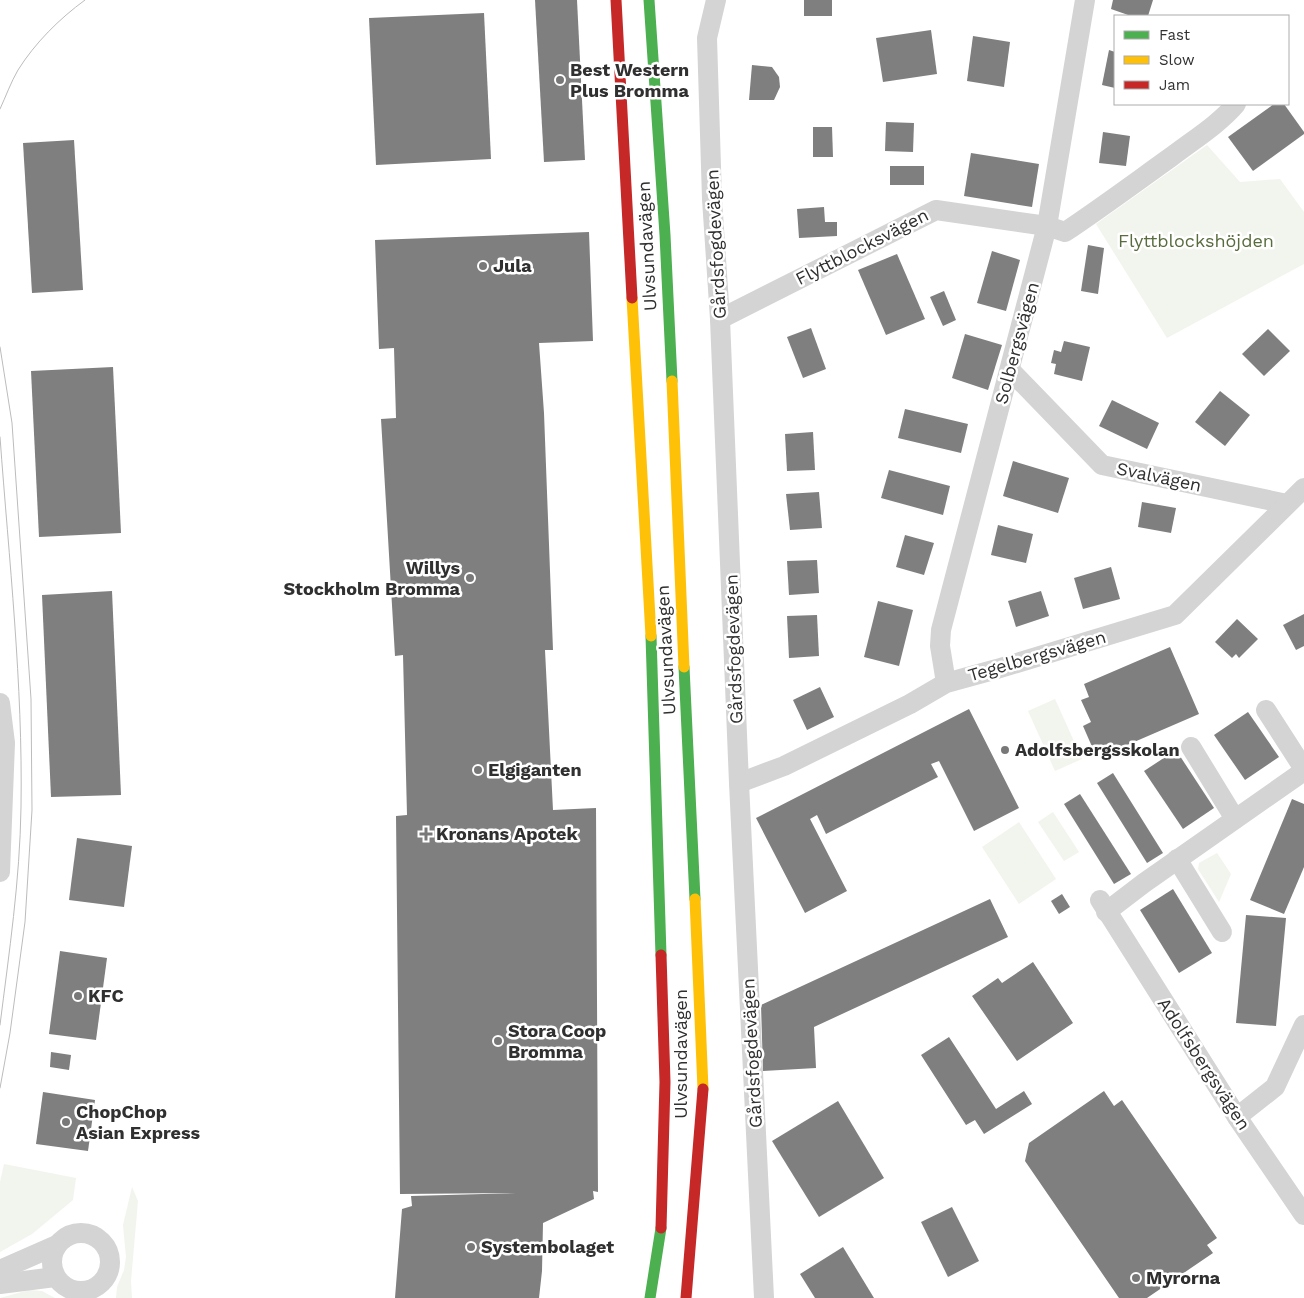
<svg xmlns="http://www.w3.org/2000/svg" width="1304" height="1298" font-family="'Work Sans',sans-serif">
<style>
.green{fill:#f2f5ed}
.building{fill:#7f7f7f}
.lines{fill:none;stroke-linecap:round;stroke-linejoin:round}
.street{stroke:#d4d4d4;stroke-width:20}
.fast{stroke:#4caf50;stroke-width:11}
.slow{stroke:#ffc107;stroke-width:11}
.jam{stroke:#c62828;stroke-width:11}
.tram{stroke:#bcbcbc;stroke-width:1}
.poi-dot{fill:#787878;stroke:#fff;stroke-width:2}
.labels{text-anchor:middle;stroke-width:5;stroke-linejoin:round;paint-order:stroke}
.poi-label{font-size:18px;font-weight:bold;fill:#303030;stroke:#fff;text-anchor:start}
.park-label{font-size:18px;fill:#586c3d;stroke:#fff}
.street-label{font-size:18px;fill:#303030;stroke:#fff}
</style>
<rect width="100%" height="100%" fill="#fff"/>
<g class="green">
<polygon points="1207,145 1240,182 1280,179 1304,212 1304,264 1167,338 1096,224"/>
<polygon points="1055,699 1082,759 1055,771 1028,711"/>
<polygon points="1053,812 1079,852 1064,861 1038,822"/>
<polygon points="1019,822 1056,879 1019,904 982,847"/>
<polygon points="1217,853 1231,874 1219,902 1198,869 1199,863"/>
<polygon points="4,1164 76,1178 73,1200 32,1234 0,1252 0,1182"/>
<polygon points="132,1187 138,1201 131,1281 132,1298 116,1298 117,1287 124,1270 126,1257 123,1225"/>
<polygon points="29,1290 42,1291 55,1298 0,1298"/>
</g>
<g class="building">
<polygon points="535,0 577,0 585,160 544,162"/>
<rect x="804" y="0" width="28" height="16"/>
<polygon points="1113,0 1153,0 1148,16 1131,16 1111,9"/>
<polygon points="484,13 491,159 376,165 369,18"/>
<polygon points="931,30 937,74 883,82 876,38"/>
<polygon points="973,36 1010,42 1004,87 967,81"/>
<polygon points="1109,50 1115,52 1115,88 1102,85"/>
<polygon points="752,65 772,67 779,77 780,87 774,100 749,100"/>
<polygon points="1274,104 1284,104 1304,132 1304,134 1253,171 1228,137"/>
<polygon points="886,122 914,123 913,152 885,151"/>
<polygon points="813,127 832,127 833,157 813,157"/>
<polygon points="1103,132 1130,136 1126,166 1099,163"/>
<polygon points="74,140 83,290 32,293 23,143"/>
<polygon points="971,153 1039,164 1032,207 964,196"/>
<rect x="890" y="166" width="34" height="19"/>
<polygon points="824,207 825,222 837,222 837,236 799,238 797,209"/>
<polygon points="589,232 593,341 539,343 544,413 553,650 545,650 553,810 596,808 598,1192 593,1191 594,1199 543,1223 542,1271 539,1298 395,1298 402,1209 412,1206 411,1196 516,1193 400,1194 396,816 407,815 403,655 395,656 381,419 396,418 394,348 379,349 375,240"/>
<polygon points="1088,245 1104,248 1098,294 1081,291"/>
<polygon points="992,251 1020,260 1006,311 977,303"/>
<polygon points="897,254 925,319 886,335 858,270"/>
<polygon points="944,291 956,320 943,326 930,297"/>
<polygon points="811,328 826,369 803,378 787,337"/>
<polygon points="1268,329 1290,351 1264,376 1242,354"/>
<polygon points="965,334 1002,345 988,390 952,378"/>
<polygon points="1064,341 1090,347 1082,381 1054,374 1056,364 1051,363 1054,350 1061,352"/>
<polygon points="113,367 121,533 39,537 31,371"/>
<polygon points="1220,391 1250,415 1225,446 1195,422"/>
<polygon points="1112,400 1159,423 1147,449 1099,426"/>
<polygon points="905,409 968,424 961,453 898,438"/>
<polygon points="813,432 815,470 787,471 785,434"/>
<polygon points="1013,461 1069,478 1058,513 1003,496"/>
<polygon points="889,470 950,486 943,515 881,498"/>
<polygon points="819,492 822,528 790,530 786,494"/>
<polygon points="1142,502 1176,508 1171,533 1138,527"/>
<polygon points="998,525 1033,534 1026,563 991,555"/>
<polygon points="905,535 934,543 924,575 896,567"/>
<polygon points="817,560 819,593 789,595 787,561"/>
<polygon points="1111,567 1120,599 1083,609 1074,578"/>
<polygon points="112,591 121,795 51,797 42,595"/>
<polygon points="1041,591 1049,616 1016,627 1008,601"/>
<polygon points="878,601 913,610 899,666 864,657"/>
<polygon points="1304,614 1304,646 1296,650 1283,625"/>
<polygon points="817,615 819,656 789,658 787,616"/>
<polygon points="1237,619 1258,639 1239,658 1236,654 1232,658 1215,642"/>
<polygon points="1170,647 1199,714 1097,758 1083,726 1091,722 1081,700 1089,697 1084,684"/>
<polygon points="820,687 834,717 807,730 793,700"/>
<polygon points="969,709 1019,808 974,831 939,761 931,764 938,777 826,834 817,815 810,819 847,891 805,913 756,818"/>
<polygon points="1248,712 1279,757 1245,780 1214,735"/>
<polygon points="1176,750 1214,808 1183,829 1144,771"/>
<polygon points="1113,773 1163,853 1147,863 1097,783"/>
<polygon points="1080,794 1131,874 1114,884 1064,804"/>
<polygon points="1292,799 1304,804 1304,867 1284,914 1250,900"/>
<polygon points="77,838 132,846 124,907 69,900"/>
<polygon points="1173,889 1212,953 1179,973 1140,910"/>
<polygon points="1062,894 1070,907 1059,914 1051,901"/>
<polygon points="990,899 1008,937 814,1027 816,1068 763,1071 761,1005"/>
<polygon points="1246,915 1286,918 1276,1026 1236,1023"/>
<polygon points="60,951 107,958 96,1040 49,1034"/>
<polygon points="1033,962 1073,1023 1017,1061 972,996 998,978 1002,983"/>
<polygon points="949,1037 996,1109 1024,1091 1032,1104 984,1134 975,1120 966,1125 921,1055"/>
<polygon points="51,1052 71,1055 69,1070 50,1067"/>
<polygon points="1104,1091 1114,1106 1122,1100 1217,1238 1207,1245 1213,1253 1147,1298 1119,1298 1025,1161 1029,1143"/>
<polygon points="43,1092 95,1100 88,1151 36,1144"/>
<polygon points="838,1101 884,1178 819,1217 772,1141"/>
<polygon points="952,1207 979,1261 948,1277 921,1222"/>
<polygon points="843,1247 874,1298 815,1298 800,1274"/>
</g>
<g class="lines">
<g class="street">
<polyline points="716,0 707,38 712,199 720,319 739,783 764,1298"/>
<path d="M720 319 936 210 1047 226 1065 232C1101 208 1136 182 1171 157 1193 140 1218 125 1236 104"/>
<polyline points="1010,370 1102,465 1287,504"/>
<polyline points="946,683 940,646 941,630 1047,226 1085,0"/>
<polyline points="0,703 5,743 0,872"/>
<polyline points="1266,710 1304,769"/>
<polyline points="1191,747 1235,819"/>
<polyline points="739,783 784,766 910,704 946,683 997,669 1175,615 1304,488"/>
<polyline points="1177,859 1222,932"/>
<polyline points="1100,900 1237,1117 1304,1215"/>
<polyline points="1106,912 1144,883 1304,771"/>
<polyline points="1237,1117 1275,1087 1304,1025"/>
<circle cx="81" cy="1262" r="29"/>
<polyline points="0,1270 57,1245"/>
<polyline points="0,1284 55,1277"/>
</g>
<g class="fast">
<polyline points="649,0 665,235 672,381"/>
<polyline points="651,636 661,955"/>
<polyline points="684,667 695,899"/>
<polyline points="650,1298 661,1228"/>
</g>
<g class="slow">
<polyline points="632,298 651,636"/>
<polyline points="672,381 684,667"/>
<polyline points="695,899 703,1089"/>
</g>
<g class="jam">
<polyline points="616,0 632,298"/>
<polyline points="661,955 665,1082 661,1228"/>
<polyline points="686,1298 703,1089"/>
</g>
<g class="tram">
<path d="M0 109C6 96 11 82 18 70 35 43 59 19 85 0"/>
<polyline points="0,347 12,423 31,699 32,810 25,922 10,1033 0,1088"/>
<path d="M0 437C9 560 23 684 21 807 20 880 9 953 0 1025"/>
</g>
</g>
<g class="poi-dot">
<circle cx="560" cy="80" r="5"/>
<circle cx="483" cy="266" r="5"/>
<circle cx="470" cy="578" r="5"/>
<circle cx="1005" cy="750" r="5"/>
<circle cx="478" cy="770" r="5"/>
<path d="M423.5 826.5h5v5h5v5h-5v5h-5v-5h-5v-5h5z"/>
<circle cx="78" cy="996" r="5"/>
<circle cx="498" cy="1041" r="5"/>
<circle cx="66" cy="1122" r="5"/>
<circle cx="471" cy="1247" r="5"/>
<circle cx="1136" cy="1278" r="5"/>
</g>
<g class="labels">
<g class="poi-label">
<text x="570" y="76">Best Western<tspan x="570" dy="21">Plus Bromma</tspan></text>
<text x="493" y="272">Jula</text>
<text x="460" y="574" text-anchor="end">Willys<tspan x="460" dy="21">Stockholm Bromma</tspan></text>
<text x="1015" y="756">Adolfsbergsskolan</text>
<text x="488" y="776">Elgiganten</text>
<text x="436" y="840">Kronans Apotek</text>
<text x="88" y="1002">KFC</text>
<text x="508" y="1037">Stora Coop<tspan x="508" dy="21">Bromma</tspan></text>
<text x="76" y="1118">ChopChop<tspan x="76" dy="21">Asian Express</tspan></text>
<text x="481" y="1253">Systembolaget</text>
<text x="1146" y="1284">Myrorna</text>
</g>
<g class="park-label">
<text x="1196" y="247">Flyttblockshöjden</text>
</g>
<g class="street-label">
<text transform="translate(716 244) rotate(-93)" y="6">Gårdsfogdevägen</text>
<text transform="translate(647 246) rotate(-93)" y="6">Ulvsundavägen</text>
<text transform="translate(862 247) rotate(-27)" y="6">Flyttblocksvägen</text>
<text transform="translate(1017 343) rotate(-75)" y="6">Solbergsvägen</text>
<text transform="translate(1159 477) rotate(12)" y="6">Svalvägen</text>
<text transform="translate(734 649) rotate(-92)" y="6">Gårdsfogdevägen</text>
<text transform="translate(666 650) rotate(-93)" y="6">Ulvsundavägen</text>
<text transform="translate(1037 656) rotate(-16)" y="6">Tegelbergsvägen</text>
<text transform="translate(752 1053) rotate(-93)" y="6">Gårdsfogdevägen</text>
<text transform="translate(681 1054) rotate(-90)" y="6">Ulvsundavägen</text>
<text transform="translate(1204 1064) rotate(57)" y="6">Adolfsbergsvägen</text>
</g>
</g>
<rect x="1114" y="15" width="175" height="90" fill="#ffffff" stroke="#acacac"/>
<rect x="1124" y="31" width="25" height="8" fill="#4caf50" stroke="#acacac"/>
<text x="1159" y="40" font-size="15" fill="#303030">Fast</text>
<rect x="1124" y="56" width="25" height="8" fill="#ffc107" stroke="#acacac"/>
<text x="1159" y="65" font-size="15" fill="#303030">Slow</text>
<rect x="1124" y="81" width="25" height="8" fill="#c62828" stroke="#acacac"/>
<text x="1159" y="90" font-size="15" fill="#303030">Jam</text>
</svg>
